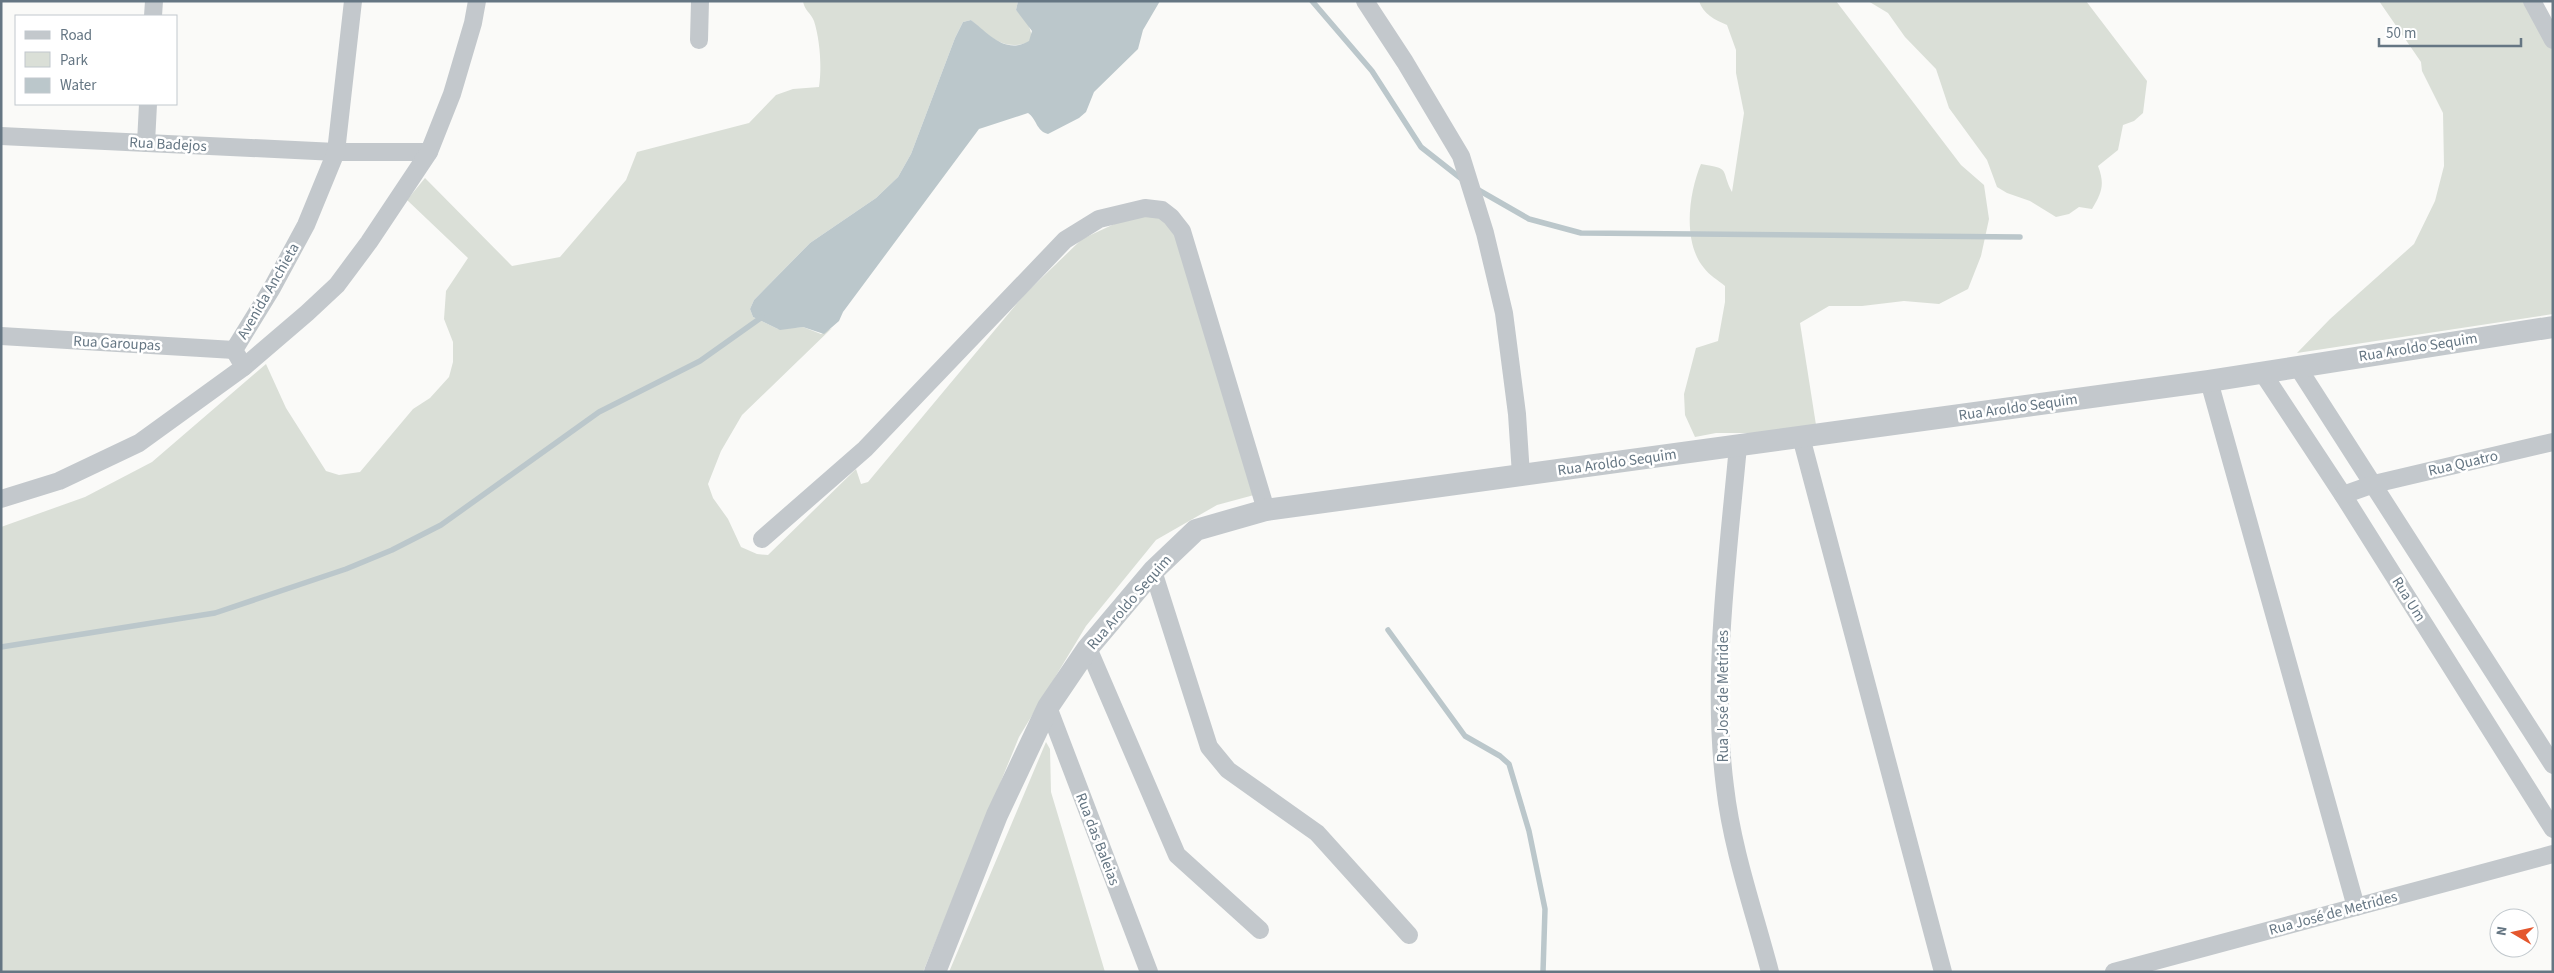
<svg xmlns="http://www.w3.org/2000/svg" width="2554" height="973" font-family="'Source Sans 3',sans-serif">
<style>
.green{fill:#dadfd7}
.water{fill:#bbc7cb}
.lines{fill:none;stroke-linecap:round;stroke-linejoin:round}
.stream{stroke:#bbc7cb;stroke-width:5.5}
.minor{stroke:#c3c8cc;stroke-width:18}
.tertiary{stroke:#c3c8cc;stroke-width:22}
.labels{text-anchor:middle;stroke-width:5;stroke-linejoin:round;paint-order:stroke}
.street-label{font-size:15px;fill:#657683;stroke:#fff}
</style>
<rect width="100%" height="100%" fill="#fafaf8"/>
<g class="green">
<path d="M803 1H1018L1016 10 1028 23 1032 36 1029 42C1003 52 988 35 971 20L963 22 955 38 911 154 898 177 876 198 810 243 754 300 750 309 753 317 778 329 803 327 821 334 832 328 742 415 721 451 708 484 713 498 728 519 741 547 757 554 768 555 856 469 861 484 868 482 1024 295 1082 239 1138 213 1175 221 1254 495 1217 505 1156 540 1086 626 1019 737 923 972H1V527L85 497 152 462 266 364 286 408 326 471 339 475 360 472 413 409 430 398 449 377 453 362V342L444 319 446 291 468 258 407 200 425 178 512 266 560 257 626 180 637 152 749 123 776 95 793 89 819 87C822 67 820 40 814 21 811 13 804 10 803 1Z"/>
<path d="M1699 1H1836L1961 165 1984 185 1989 219 1981 256 1968 289 1939 304 1904 301 1862 306H1829L1800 323 1816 425 1755 433H1716L1695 437 1685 415 1684 394 1696 348 1718 341 1725 302V286C1718 280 1709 275 1704 268 1682 242 1689 192 1701 164 1732 169 1720 169 1732 192L1744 113 1736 73V50L1727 25C1715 20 1703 14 1699 1Z"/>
<path d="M1868 1H2086L2147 81 2143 113 2134 121 2123 125 2118 150 2098 166C2105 184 2102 193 2092 209L2079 207 2069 214 2056 217 2030 201 2007 193 1997 187 1987 160 1949 108 1936 69 1905 37 1888 13Z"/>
<polygon points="2379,1 2528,1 2553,44 2553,314 2297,353 2330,319 2414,244 2435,201 2444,166 2443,113 2422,71 2421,62"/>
<polygon points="1046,742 1050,749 1051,792 1105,972 949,972"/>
</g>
<path class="water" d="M1018 1H1160L1143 30 1138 49 1094 92 1086 112 1079 118 1048 134C1036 131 1037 119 1028 113L979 129 843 312 839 321 824 334 803 327 780 330 753 317 750 309 754 300 810 243 876 198 898 177 911 154 955 38 963 22 971 20C988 33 1005 55 1029 41L1032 31 1016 10Z"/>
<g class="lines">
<g class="stream">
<polyline points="1312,1 1372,71 1421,147 1463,180"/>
<polyline points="1475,188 1529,219 1581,233 2020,237"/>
<polyline points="1388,630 1465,736 1500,756 1509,764 1529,831 1545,909 1543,972"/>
<polyline points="1,647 215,613 346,569 392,550 441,525 599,412 700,361 762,317"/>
</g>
<g class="minor">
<polyline points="1365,1 1405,62 1461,156 1485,233 1504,313 1517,414 1521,475"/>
<polyline points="2532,1 2553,40"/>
<polyline points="153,16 154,1"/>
<polyline points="699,40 700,1"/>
<polyline points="1,136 336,152 429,152"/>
<polyline points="146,143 148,104"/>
<polyline points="1,336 234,350"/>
<polyline points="2297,366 2553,765"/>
<polyline points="244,367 307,313 337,285 369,242 429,152 452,94 473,23 477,1"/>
<polyline points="2262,372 2343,495 2553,829"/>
<polyline points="2209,381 2356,907"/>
<polyline points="1801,437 1943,972"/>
<path d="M1738 446C1728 556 1711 678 1725 787 1732 849 1754 911 1770 972"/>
<polyline points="2343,495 2374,484 2553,442"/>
<polyline points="1,499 59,481 139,443 244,367 234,350 272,288 306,225 336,152 353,1"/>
<polyline points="762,539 865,449 1065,240 1099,219 1145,208 1162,210 1171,217 1182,231 1266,510"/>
<polyline points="1153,571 1209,747 1228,770 1317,833 1409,935"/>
<polyline points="1088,648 1177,855 1260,930"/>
<polyline points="1048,707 1149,972"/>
<polyline points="2114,972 2553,854"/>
</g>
<polyline class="tertiary" points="935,972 997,815 1048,707 1088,648 1153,571 1196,530 1266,510 2209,381 2553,327"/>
</g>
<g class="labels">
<g class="street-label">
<text transform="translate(168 144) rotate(3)" y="5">Rua Badejos</text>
<text transform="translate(268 291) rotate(-60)" y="5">Avenida Anchieta</text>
<text transform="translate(117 343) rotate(3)" y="5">Rua Garoupas</text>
<text transform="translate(2418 347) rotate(-9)" y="5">Rua Aroldo Sequim</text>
<text transform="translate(2018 407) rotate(-8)" y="5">Rua Aroldo Sequim</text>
<text transform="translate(1617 462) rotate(-8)" y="5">Rua Aroldo Sequim</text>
<text transform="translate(2463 463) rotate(-13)" y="5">Rua Quatro</text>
<text transform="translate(2409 599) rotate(58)" y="5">Rua Um</text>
<text transform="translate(1129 602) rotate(-49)" y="5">Rua Aroldo Sequim</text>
<text transform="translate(1723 696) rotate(-90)" y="5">Rua José de Metrides</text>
<text transform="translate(1098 839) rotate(69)" y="5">Rua das Baleias</text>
<text transform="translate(2333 913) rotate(-15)" y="5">Rua José de Metrides</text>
</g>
</g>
<rect width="2554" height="973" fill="none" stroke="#657683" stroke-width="5"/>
<rect x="15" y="15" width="162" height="90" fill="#ffffff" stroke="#c1c8cd"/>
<rect x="25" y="31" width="25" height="8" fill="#c3c8cc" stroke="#c1c8cd"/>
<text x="60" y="40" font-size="15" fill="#657683">Road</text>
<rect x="25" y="52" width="25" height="15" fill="#dadfd7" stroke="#c1c8cd"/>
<text x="60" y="65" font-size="15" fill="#657683">Park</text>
<rect x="25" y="78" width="25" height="15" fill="#bbc7cb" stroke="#c1c8cd"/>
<text x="60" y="90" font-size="15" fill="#657683">Water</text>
<g transform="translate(2514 933) rotate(279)"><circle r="24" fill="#ffffff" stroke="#c1c8cd"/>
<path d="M0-4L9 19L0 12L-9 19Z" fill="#e4572e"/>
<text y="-8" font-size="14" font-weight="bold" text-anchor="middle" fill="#657683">N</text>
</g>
<path d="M2379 38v8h142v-8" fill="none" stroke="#657683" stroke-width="2.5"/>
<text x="2386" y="38" font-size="15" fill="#657683" stroke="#ffffff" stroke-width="4" paint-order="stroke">50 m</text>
</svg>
